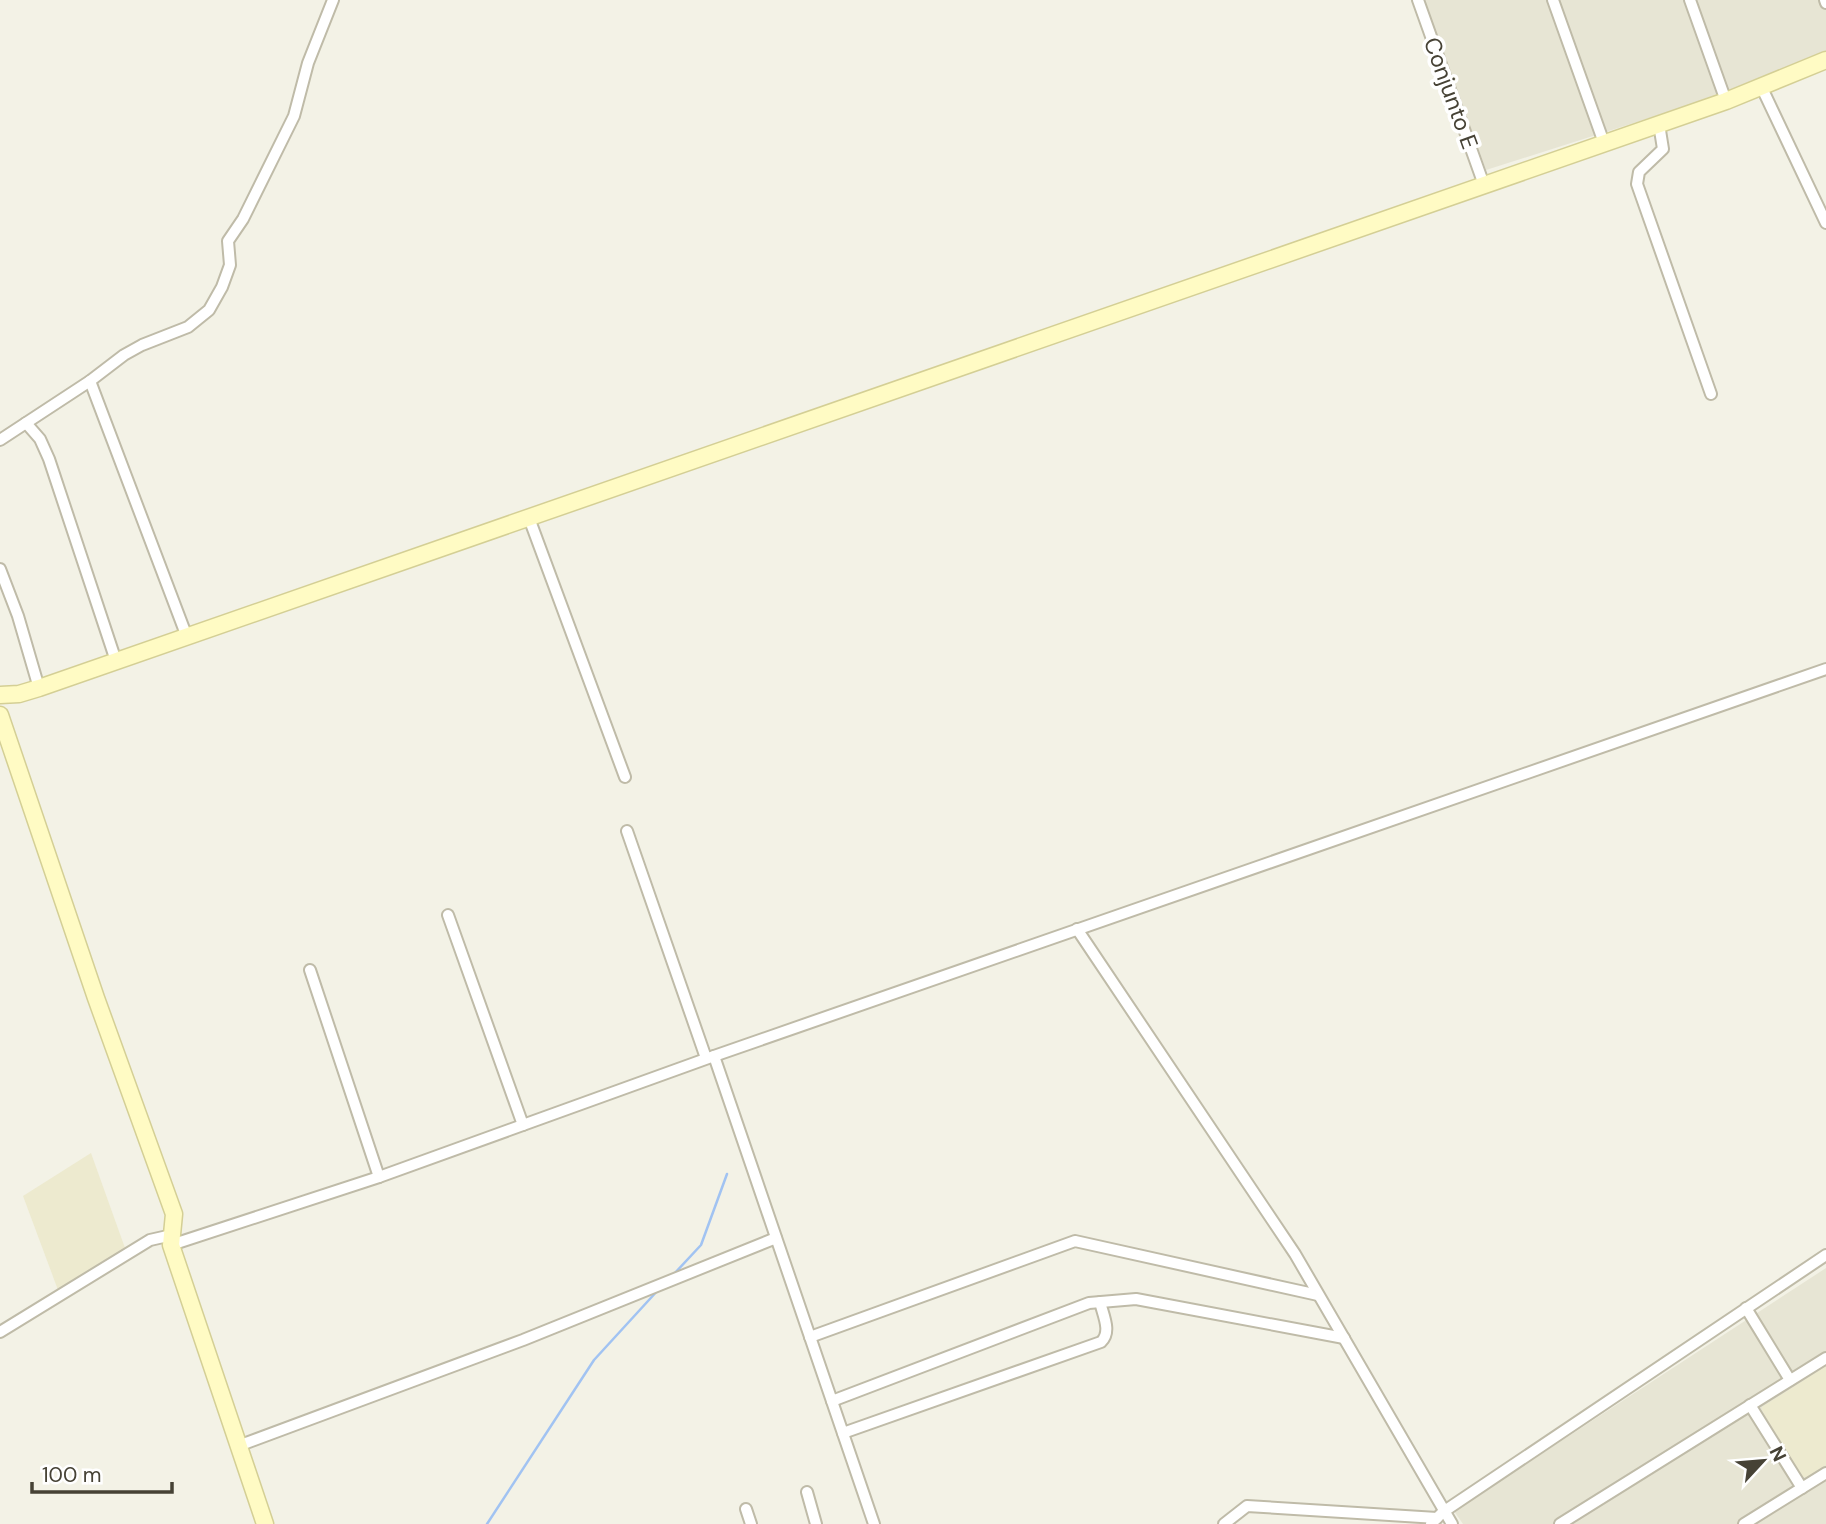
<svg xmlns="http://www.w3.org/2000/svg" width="1826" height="1524" font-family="'DM Sans',sans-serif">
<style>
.residential{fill:#e7e5d4}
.education{fill:#edeacf}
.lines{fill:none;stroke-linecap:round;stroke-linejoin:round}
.stream{stroke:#a1c3f2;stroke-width:2.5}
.street-casing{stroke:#bfbba8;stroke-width:14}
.secondary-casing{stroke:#d4cf95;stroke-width:19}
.street{stroke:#fff;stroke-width:10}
.secondary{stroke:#fffbc4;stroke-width:16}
.labels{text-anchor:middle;stroke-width:7;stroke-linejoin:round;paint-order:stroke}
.street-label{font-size:23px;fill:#464235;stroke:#fff}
</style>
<rect width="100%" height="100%" fill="#f3f2e6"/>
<g class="residential">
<polygon points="1424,0 1826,0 1826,53 1715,97 1486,170"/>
<polygon points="1826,1268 1826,1524 1463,1524 1454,1511"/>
</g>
<g class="education">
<polygon points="91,1153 125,1248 58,1290 23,1196"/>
<polygon points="1826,1366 1826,1465 1807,1477 1801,1477 1762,1410 1762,1407"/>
</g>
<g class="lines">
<g class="stream">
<polyline points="674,1274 701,1245 727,1174"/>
<polyline points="487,1524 594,1360 659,1289"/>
</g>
<g class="street-casing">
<g id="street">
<polyline points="1418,0 1484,185"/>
<polyline points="1553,0 1604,143"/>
<polyline points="1690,0 1726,101"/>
<polyline points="1825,0 1826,3"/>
<polyline points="1761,86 1826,223"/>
<polyline points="1659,124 1663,149 1639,172 1637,184 1711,394"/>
<polyline points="90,381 187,637"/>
<polyline points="26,423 40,439 49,459 116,661"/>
<polyline points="0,440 90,381 124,355 142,345 188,327 209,310 222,287 230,265 228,241 243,219 294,116 308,63 333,0"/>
<polyline points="529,518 625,777"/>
<polyline points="0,569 18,616 39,688"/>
<polyline points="627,831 706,1058"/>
<polyline points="448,915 523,1125"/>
<polyline points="1077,929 1295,1254 1452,1524"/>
<polyline points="310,970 379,1177"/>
<polyline points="714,1056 874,1524"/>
<polyline points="171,1245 379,1177 714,1056 1826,669"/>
<polyline points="1746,1308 1790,1380"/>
<polyline points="0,1332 150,1240 172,1235"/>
<polyline points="810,1337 1075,1241 1318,1295"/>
<polyline points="832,1401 1089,1303 1136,1299 1344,1338"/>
<polyline points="1750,1405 1802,1488"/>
<path d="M843 1433 1101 1342C1112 1332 1103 1315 1100 1302"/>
<polyline points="238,1446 523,1340 776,1238"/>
<polyline points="807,1492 816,1524"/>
<polyline points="746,1509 751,1524"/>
<polyline points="1224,1524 1247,1506 1437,1518"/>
<polyline points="1431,1524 1443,1512 1826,1255"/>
<polyline points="1560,1524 1826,1358"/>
<polyline points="1744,1524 1826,1473"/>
</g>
</g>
<g class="secondary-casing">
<g id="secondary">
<polyline points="0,695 19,694 39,688 1726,101 1826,60"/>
<polyline points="0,715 96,998 174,1214 171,1245 265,1524"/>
</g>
</g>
<use href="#street" class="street"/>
<use href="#secondary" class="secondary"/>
</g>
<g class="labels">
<g class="street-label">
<text transform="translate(1451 93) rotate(70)" y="8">Conjunto E</text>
</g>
</g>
<g transform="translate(1763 1461) rotate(64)" stroke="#ffffff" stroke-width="5" paint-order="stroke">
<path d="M0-5L12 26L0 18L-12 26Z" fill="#464235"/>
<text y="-10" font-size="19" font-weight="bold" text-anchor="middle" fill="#464235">N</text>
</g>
<path d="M32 1482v10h140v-10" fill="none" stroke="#464235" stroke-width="3.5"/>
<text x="42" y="1482" font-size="21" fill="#464235" stroke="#ffffff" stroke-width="5" paint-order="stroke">100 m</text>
</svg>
